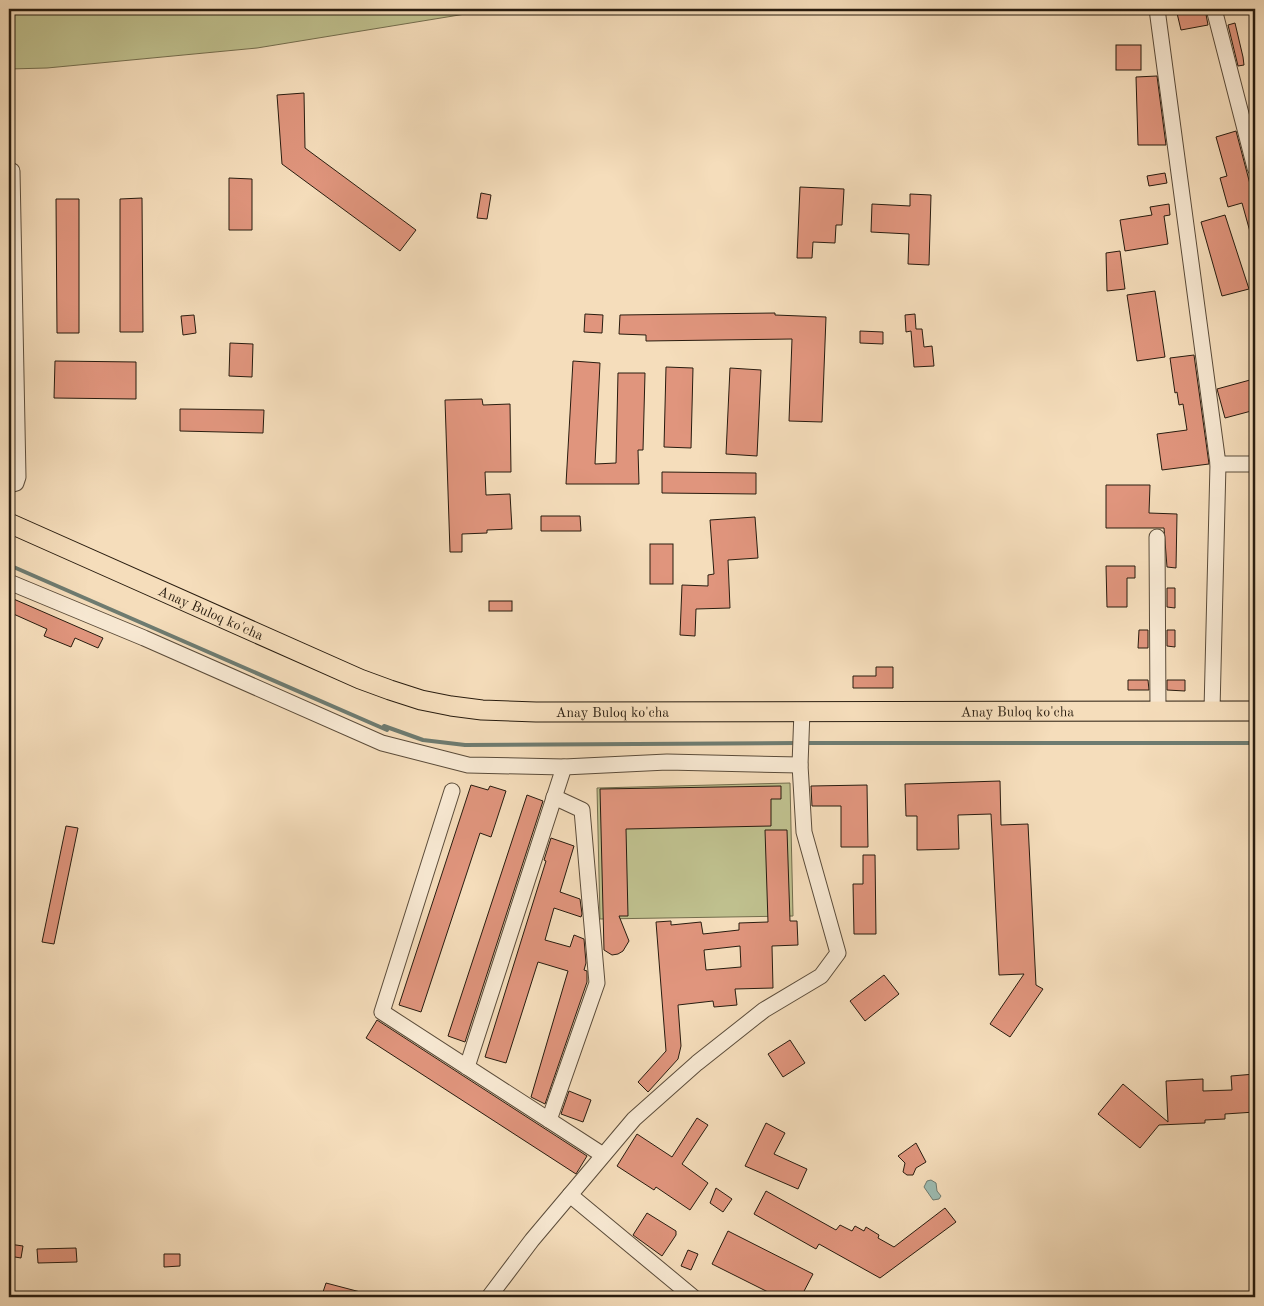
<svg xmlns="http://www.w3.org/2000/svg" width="1264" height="1306" font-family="'Old Standard TT',serif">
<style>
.green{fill:#bfc08e;stroke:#746e4e}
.water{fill:#9cbbb1;stroke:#6e7b70}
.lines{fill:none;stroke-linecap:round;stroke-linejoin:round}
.stream{stroke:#6e7b70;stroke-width:4}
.building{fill:#e0957d;stroke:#281c0f;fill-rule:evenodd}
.minor-casing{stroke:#5b4c3a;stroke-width:17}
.major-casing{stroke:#281c0f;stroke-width:21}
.minor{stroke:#f8e9d3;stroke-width:15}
.major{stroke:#f5ddbb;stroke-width:19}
.labels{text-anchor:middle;stroke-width:4;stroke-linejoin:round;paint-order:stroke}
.street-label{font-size:14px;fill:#281c0f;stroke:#f8e9d3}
</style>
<rect width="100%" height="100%" fill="#f5ddbb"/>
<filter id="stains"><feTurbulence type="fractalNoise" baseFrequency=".004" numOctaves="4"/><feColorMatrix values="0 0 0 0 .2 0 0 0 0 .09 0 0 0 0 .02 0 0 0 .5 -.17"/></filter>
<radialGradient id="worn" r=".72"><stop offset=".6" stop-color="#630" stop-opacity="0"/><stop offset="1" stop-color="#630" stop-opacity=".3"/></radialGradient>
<g class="green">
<polygon points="9,9 496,9 257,48 47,68 9,69"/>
<polygon points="790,783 793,916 600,919 597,788"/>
</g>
<polygon class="water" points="931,1180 936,1183 937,1191 941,1196 939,1199 933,1200 924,1187 927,1181"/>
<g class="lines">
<g class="stream">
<polyline points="9,565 387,730 384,726 423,740 465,745 798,743"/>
<polyline points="805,743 1255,743"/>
</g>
</g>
<g class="building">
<polygon points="1176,9 1205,9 1208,25 1181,30"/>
<polygon points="1235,23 1243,57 1244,65 1238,66 1228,25"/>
<rect x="1116" y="45" width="25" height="25"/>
<polygon points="1157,76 1166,145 1138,145 1136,77"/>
<polygon points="304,93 305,148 416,230 400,251 282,164 277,95"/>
<polygon points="1236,131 1255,203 1255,238 1252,239 1242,203 1228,207 1220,178 1227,176 1216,137"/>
<polygon points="1165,173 1167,183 1149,186 1147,176"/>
<polygon points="229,178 252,179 252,230 229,230"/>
<polygon points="800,187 844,189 842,225 836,225 835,243 813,242 812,258 797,258"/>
<polygon points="481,193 491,195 487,219 477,218"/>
<polygon points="910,194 931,195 929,265 908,264 909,234 871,232 872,204 910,206"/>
<polygon points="142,198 143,332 120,332 120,199"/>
<polygon points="56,199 79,199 79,333 57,333"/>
<polygon points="1169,204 1170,215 1164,216 1168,244 1125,251 1120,220 1152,215 1150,207"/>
<polygon points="1225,215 1249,289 1222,296 1201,222"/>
<polygon points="1120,251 1125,289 1107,291 1106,253"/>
<polygon points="1155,291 1165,357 1137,361 1127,295"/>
<polygon points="775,313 775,315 826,317 822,422 789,421 792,339 646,341 646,335 619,334 620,315"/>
<polygon points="585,314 603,315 602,333 584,332"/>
<polygon points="915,314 916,329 922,329 924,347 932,346 934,366 914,367 911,331 906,332 905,315"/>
<polygon points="194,315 196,333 183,335 181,316"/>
<polygon points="860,331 883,332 883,344 860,343"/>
<polygon points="230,343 253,344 252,377 229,376"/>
<polygon points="1194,355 1209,464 1162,470 1157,434 1187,430 1183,404 1179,405 1177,392 1175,393 1170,358"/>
<polygon points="55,361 136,362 136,399 54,398"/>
<polygon points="573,361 600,363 595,464 616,463 618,373 645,373 643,450 638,450 639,484 566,484"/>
<polygon points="666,367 693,368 691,448 664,447"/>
<polygon points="730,368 761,370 757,456 726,454"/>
<polygon points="1250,380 1255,399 1255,410 1225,418 1217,389"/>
<polygon points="482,399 483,405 510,404 511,472 485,472 486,495 510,494 512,529 487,530 487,533 462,534 462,552 450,552 445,400"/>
<polygon points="180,409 264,410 263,433 180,431"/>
<polygon points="662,472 756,473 756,494 662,493"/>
<polygon points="1106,485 1150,485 1149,513 1177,514 1176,568 1167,567 1164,528 1106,528"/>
<polygon points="541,516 580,516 581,531 541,531"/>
<polygon points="755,517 758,558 728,560 730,608 696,609 695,636 680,635 682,585 708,586 708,575 714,574 710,520"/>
<rect x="650" y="544" width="23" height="40"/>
<polygon points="1106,566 1135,566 1135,578 1127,578 1127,607 1107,607"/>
<polygon points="1167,588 1175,588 1175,608 1167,607"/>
<polygon points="9,597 103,638 98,648 75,638 71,647 44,636 47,629 9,612"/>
<rect x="489" y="601" width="23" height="10"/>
<polygon points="1139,630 1148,630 1148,648 1138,648"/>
<polygon points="1167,630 1175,630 1175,647 1167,646"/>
<polygon points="876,667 893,667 893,688 853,688 853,676 876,676"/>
<polygon points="1128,680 1148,680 1149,690 1128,690"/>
<polygon points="1167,680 1185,680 1185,691 1167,690"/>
<polygon points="1000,781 1001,825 1028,824 1036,985 1043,989 1010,1037 990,1024 1024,974 999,975 991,814 958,815 959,849 917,850 917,816 906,816 905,784"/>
<polygon points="471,785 488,790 490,786 506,791 491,837 480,833 421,1012 399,1005"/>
<polygon points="867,785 868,847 841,847 841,806 812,806 811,786"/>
<polygon points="781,786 781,799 771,799 771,826 626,829 628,916 619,916 629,941 623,951 618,954 612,955 604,950 600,789"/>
<polygon points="527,795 543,801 465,1042 448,1036"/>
<polygon points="66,826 78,828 54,944 42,942"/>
<path d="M765 830H787L790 921H797L798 945 772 946 773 988 735 989 737 1005 714 1007 713 1001 678 1005 681 1046 678 1059 648 1092 638 1082 666 1051 656 922 671 921V925L701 922 703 934 739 930V923L768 922ZM740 946 741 967 706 970 704 950Z"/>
<polygon points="551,838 574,846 560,892 580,899 582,914 581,917 554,908 545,940 570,947 574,935 584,939 586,963 584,970 587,971 587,982 545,1104 531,1097 568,971 538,962 506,1063 485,1057 546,861 544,860"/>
<polygon points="863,855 875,855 876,934 854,934 853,884 863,884"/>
<polygon points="884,975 899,994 865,1021 850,1001"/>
<polygon points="377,1020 587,1156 576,1174 366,1038"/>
<polygon points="790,1040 805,1063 783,1077 768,1054"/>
<polygon points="1255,1074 1255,1112 1225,1114 1225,1119 1205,1120 1205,1123 1159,1125 1140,1148 1098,1114 1123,1084 1168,1122 1166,1081 1203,1079 1203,1091 1232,1090 1231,1076"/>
<polygon points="569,1091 591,1100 583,1122 561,1114"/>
<polygon points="697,1118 708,1125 682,1164 708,1183 690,1210 656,1187 654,1190 617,1166 637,1134 672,1157"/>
<polygon points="766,1123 785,1133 774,1154 807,1169 798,1189 745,1166"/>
<polygon points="916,1143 926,1162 916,1168 913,1175 907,1175 903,1172 905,1163 898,1156"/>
<polygon points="716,1188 732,1199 723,1212 710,1203"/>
<polygon points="766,1191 836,1230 840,1225 852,1231 855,1226 864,1231 866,1227 879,1235 878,1238 894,1247 945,1208 956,1222 880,1278 819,1244 816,1249 754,1214"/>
<polygon points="647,1213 676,1231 676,1235 662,1256 633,1235"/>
<polygon points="728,1231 813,1274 801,1297 778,1297 712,1264"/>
<polygon points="9,1244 23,1246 21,1258 9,1256"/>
<polygon points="76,1248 77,1262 38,1263 37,1249"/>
<polygon points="688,1250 698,1254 691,1270 681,1266"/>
<polygon points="164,1254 180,1254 180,1266 164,1267"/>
<polygon points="326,1283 368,1294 368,1297 343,1297 323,1292"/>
</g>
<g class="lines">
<g class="minor-casing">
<g id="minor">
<polyline points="1157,9 1218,464 1212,710"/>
<polyline points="1214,9 1255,168"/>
<polyline points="1218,464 1255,464"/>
<polyline points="9,485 16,483 18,477 12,171"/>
<polyline points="1157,537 1158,710"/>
<polyline points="9,582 144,638 382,743 468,765 564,767 667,762 800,765"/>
<polyline points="452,791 382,1012 603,1155"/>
<polyline points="467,1067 564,767"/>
<polyline points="549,1120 597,983 582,810 554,797"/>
<polyline points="570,1195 693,1297"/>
<polyline points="489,1297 532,1240 634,1119 697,1063 764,1010 821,976 838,953 804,832 800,765 802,711"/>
</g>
</g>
<g class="major-casing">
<g id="major">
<path id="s1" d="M9 523 360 679 390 690 421 700 451 706 482 710 536 712 1255 711"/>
</g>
</g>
<use href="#minor" class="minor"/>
<use href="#major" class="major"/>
</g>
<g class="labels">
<g class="street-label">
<text dy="5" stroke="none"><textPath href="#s1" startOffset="221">Anay Buloq ko'cha</textPath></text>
<text dy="5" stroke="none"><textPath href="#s1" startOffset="641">Anay Buloq ko'cha</textPath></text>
<text dy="5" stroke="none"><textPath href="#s1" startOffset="1046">Anay Buloq ko'cha</textPath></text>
</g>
</g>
<rect width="1264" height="1306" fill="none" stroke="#f5ddbb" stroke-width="30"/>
<rect x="10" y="10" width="1244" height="1286" fill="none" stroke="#281c0f" stroke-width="2.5"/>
<rect x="15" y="15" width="1234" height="1276" fill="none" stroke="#281c0f"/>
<rect width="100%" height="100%" filter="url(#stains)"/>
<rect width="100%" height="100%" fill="url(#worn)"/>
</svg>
